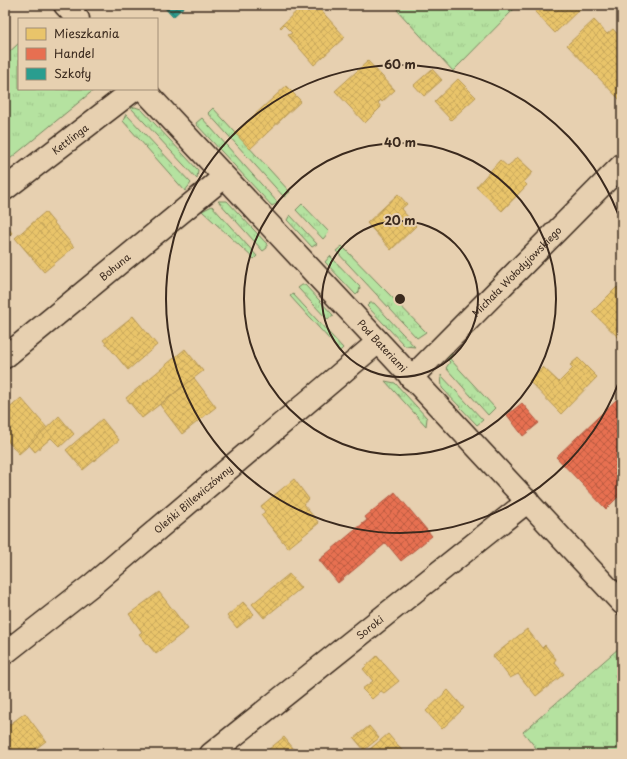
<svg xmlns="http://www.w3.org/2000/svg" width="627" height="759" font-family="'Playpen Sans',sans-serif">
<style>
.grass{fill:url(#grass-tufts);stroke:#78865f}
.homes{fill:url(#homes-cross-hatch);stroke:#b59653}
.shops{fill:url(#shops-cross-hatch);stroke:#b35a42}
.schools{fill:url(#schools-cross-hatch);stroke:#2f7a6d}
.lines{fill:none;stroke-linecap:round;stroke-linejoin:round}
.minor-casing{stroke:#3b2a1e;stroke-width:25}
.tertiary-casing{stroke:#3b2a1e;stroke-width:25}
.minor{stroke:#e7d0b0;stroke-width:22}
.tertiary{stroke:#e7d0b0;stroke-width:22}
.ring{fill:none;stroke:#3b2a1e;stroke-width:2}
.labels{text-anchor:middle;stroke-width:4;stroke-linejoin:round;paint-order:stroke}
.street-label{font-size:10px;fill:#3b2a1e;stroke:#e7d0b0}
.centre{fill:#3b2a1e;stroke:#e7d0b0;stroke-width:2}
.ring-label{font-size:12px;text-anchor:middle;font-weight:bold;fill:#3b2a1e;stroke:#e7d0b0;stroke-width:4;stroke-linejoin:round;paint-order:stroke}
</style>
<defs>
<pattern id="grass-tufts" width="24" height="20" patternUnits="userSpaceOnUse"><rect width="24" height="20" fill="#b5e2a0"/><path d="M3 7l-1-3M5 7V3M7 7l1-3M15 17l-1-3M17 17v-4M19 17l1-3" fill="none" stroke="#9dc289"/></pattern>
<pattern id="homes-cross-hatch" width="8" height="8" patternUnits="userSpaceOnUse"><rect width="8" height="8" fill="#e9c46a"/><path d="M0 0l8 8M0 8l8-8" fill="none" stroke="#c9a95b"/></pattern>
<pattern id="shops-cross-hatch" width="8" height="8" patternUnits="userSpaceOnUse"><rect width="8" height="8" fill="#e76f51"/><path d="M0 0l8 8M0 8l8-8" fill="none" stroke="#bc5b43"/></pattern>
<pattern id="schools-cross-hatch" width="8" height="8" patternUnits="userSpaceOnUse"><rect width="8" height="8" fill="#2a9d8f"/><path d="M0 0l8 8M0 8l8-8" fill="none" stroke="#258074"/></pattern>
</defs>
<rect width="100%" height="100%" fill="#e7d0b0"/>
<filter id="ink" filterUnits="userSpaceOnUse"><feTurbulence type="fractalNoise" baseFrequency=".025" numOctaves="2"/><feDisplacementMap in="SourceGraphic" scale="8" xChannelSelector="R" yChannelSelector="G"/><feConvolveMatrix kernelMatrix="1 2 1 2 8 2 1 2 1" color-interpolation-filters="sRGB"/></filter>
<g filter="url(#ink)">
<g class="grass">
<polygon points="401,5 518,5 453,71 397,10"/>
<polygon points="19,43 19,89 95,89 5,163 5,56"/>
<polygon points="135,107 141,109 198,170 197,179 131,108"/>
<polygon points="213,108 290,192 284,197 208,113"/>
<polygon points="126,114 191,183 185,191 123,121"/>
<polygon points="202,118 278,203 272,206 197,125 196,123"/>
<polygon points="218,201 227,201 267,244 267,248 263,251"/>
<polygon points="302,204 329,232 323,239 296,210"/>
<polygon points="212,206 257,256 254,259 202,211"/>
<polygon points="290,215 317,244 312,247 287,220"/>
<polygon points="342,246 426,332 417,338 336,251"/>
<polygon points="330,256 360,287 359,292 356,295 325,262"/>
<polygon points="302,285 305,285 334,316 327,319 298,288"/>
<polygon points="293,294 343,348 340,351 290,296"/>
<polygon points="370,303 374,303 415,347 405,346 367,306"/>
<polygon points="448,350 453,355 450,359 495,408 488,415 446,368 450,362 444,356"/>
<polygon points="441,375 483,420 477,425 442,388"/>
<polygon points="385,381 395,383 427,418 426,426"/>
<polygon points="619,648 622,652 622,754 541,754 523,732"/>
</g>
<g class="homes">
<polygon points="303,5 316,5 345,37 314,65 288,35 292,33 284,25 281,28 280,27"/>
<polygon points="541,5 584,5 555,33 535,12"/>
<polygon points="594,20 607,34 613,29 622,39 622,102 567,45"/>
<polygon points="368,61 395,90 382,102 381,100 378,103 381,107 365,123 335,91"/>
<polygon points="432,69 442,80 424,96 414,85"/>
<polygon points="458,79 476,97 451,120 434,102"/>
<polygon points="286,86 301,101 250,149 235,133"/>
<polygon points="517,157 533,172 524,182 527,185 502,211 476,187 500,160 508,167"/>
<polygon points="398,194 407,204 401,209 416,226 391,250 367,223"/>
<polygon points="45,212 74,247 44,272 15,238"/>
<polygon points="5,224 12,233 5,239"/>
<polygon points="617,287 622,292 622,339 621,340 592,312"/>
<polygon points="133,316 157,345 128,370 103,340"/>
<polygon points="185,349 203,371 142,418 126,398"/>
<polygon points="578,358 597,377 561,414 529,381 543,367 559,382 573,368 570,365"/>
<polygon points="194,378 216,407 182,434 160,405"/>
<polygon points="21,398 48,429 19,454 5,438 5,412"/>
<polygon points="59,416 74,434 60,447 51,438 35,452 29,445"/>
<polygon points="102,419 119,440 83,470 66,450"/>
<polygon points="294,479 309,499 303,504 319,523 288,548 261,515 265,512 261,506"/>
<polygon points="289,574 301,588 264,618 252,604"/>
<polygon points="159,592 188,629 156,654 139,634 142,632 129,614"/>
<polygon points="243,602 254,614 237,628 227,616"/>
<polygon points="527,629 542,648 545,645 556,659 554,662 564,674 536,696 518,674 510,678 493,656"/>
<polygon points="377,656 399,681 384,693 381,691 372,699 362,689 373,681 363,669"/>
<polygon points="448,690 464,708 442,729 426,711"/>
<polygon points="25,713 46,741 29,754 7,754 5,752 5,728"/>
<polygon points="369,726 379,738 364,750 354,738"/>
<polygon points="388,734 405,754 364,754"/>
<polygon points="284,737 298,754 263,754"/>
</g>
<g class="shops">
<polygon points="616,400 622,406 622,493 606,509 556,457"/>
<polygon points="522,403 539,423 523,436 507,415"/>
<polygon points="395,492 432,536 401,561 386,543 338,583 319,560 367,520 365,517"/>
</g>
<polygon class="schools" points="162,5 186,5 173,17"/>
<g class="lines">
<g class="minor-casing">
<g id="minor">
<path id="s1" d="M5 189 135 89"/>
<path id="s2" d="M5 357 224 177"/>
<path id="s3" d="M411 378 622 165"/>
<path id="s4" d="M5 653 93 584 378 342"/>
<path id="s5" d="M211 754 528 501"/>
</g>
</g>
<g class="tertiary-casing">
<g id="tertiary">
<polyline points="65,5 78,19"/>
<path id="s6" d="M143 89 622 603"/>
</g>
</g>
<use href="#minor" class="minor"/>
<use href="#tertiary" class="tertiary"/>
</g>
</g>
<g class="ring">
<circle cx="400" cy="299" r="78"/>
<circle cx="400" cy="299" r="156"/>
<path d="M622 373A234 234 0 1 1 622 225"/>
</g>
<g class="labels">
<g class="street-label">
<text dy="4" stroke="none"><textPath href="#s1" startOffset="82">Kettlinga</textPath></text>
<text dy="4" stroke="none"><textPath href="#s2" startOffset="142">Bohuna</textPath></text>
<text dy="4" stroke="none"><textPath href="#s3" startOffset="150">Michała Wołodyjowskiego</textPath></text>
<text dy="4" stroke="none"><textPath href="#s6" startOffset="351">Pod Bateriami</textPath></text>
<text dy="4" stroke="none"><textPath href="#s4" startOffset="243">Oleńki Billewiczówny</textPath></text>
<text dy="4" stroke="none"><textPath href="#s5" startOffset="203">Soroki</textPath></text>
</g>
</g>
<circle cx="400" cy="299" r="6" class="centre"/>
<g class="ring-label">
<text x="400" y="69">60 m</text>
<text x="400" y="147">40 m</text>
<text x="400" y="225">20 m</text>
</g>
<rect width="627" height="759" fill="none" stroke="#e7d0b0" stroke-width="20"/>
<rect x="10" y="10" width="607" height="739" fill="none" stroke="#3b2a1e" stroke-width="1.5" filter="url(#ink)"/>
<rect x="18" y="18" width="140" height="72" fill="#e7d0b0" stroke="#a28e76"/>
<rect x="26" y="28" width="20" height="12" fill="#e9c46a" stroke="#a28e76"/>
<text x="54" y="38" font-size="12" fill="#3b2a1e">Mieszkania</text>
<rect x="26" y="48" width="20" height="12" fill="#e76f51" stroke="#a28e76"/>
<text x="54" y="58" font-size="12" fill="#3b2a1e">Handel</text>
<rect x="26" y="68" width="20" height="12" fill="#2a9d8f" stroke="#a28e76"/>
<text x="54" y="78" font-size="12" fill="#3b2a1e">Szkoły</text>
</svg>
